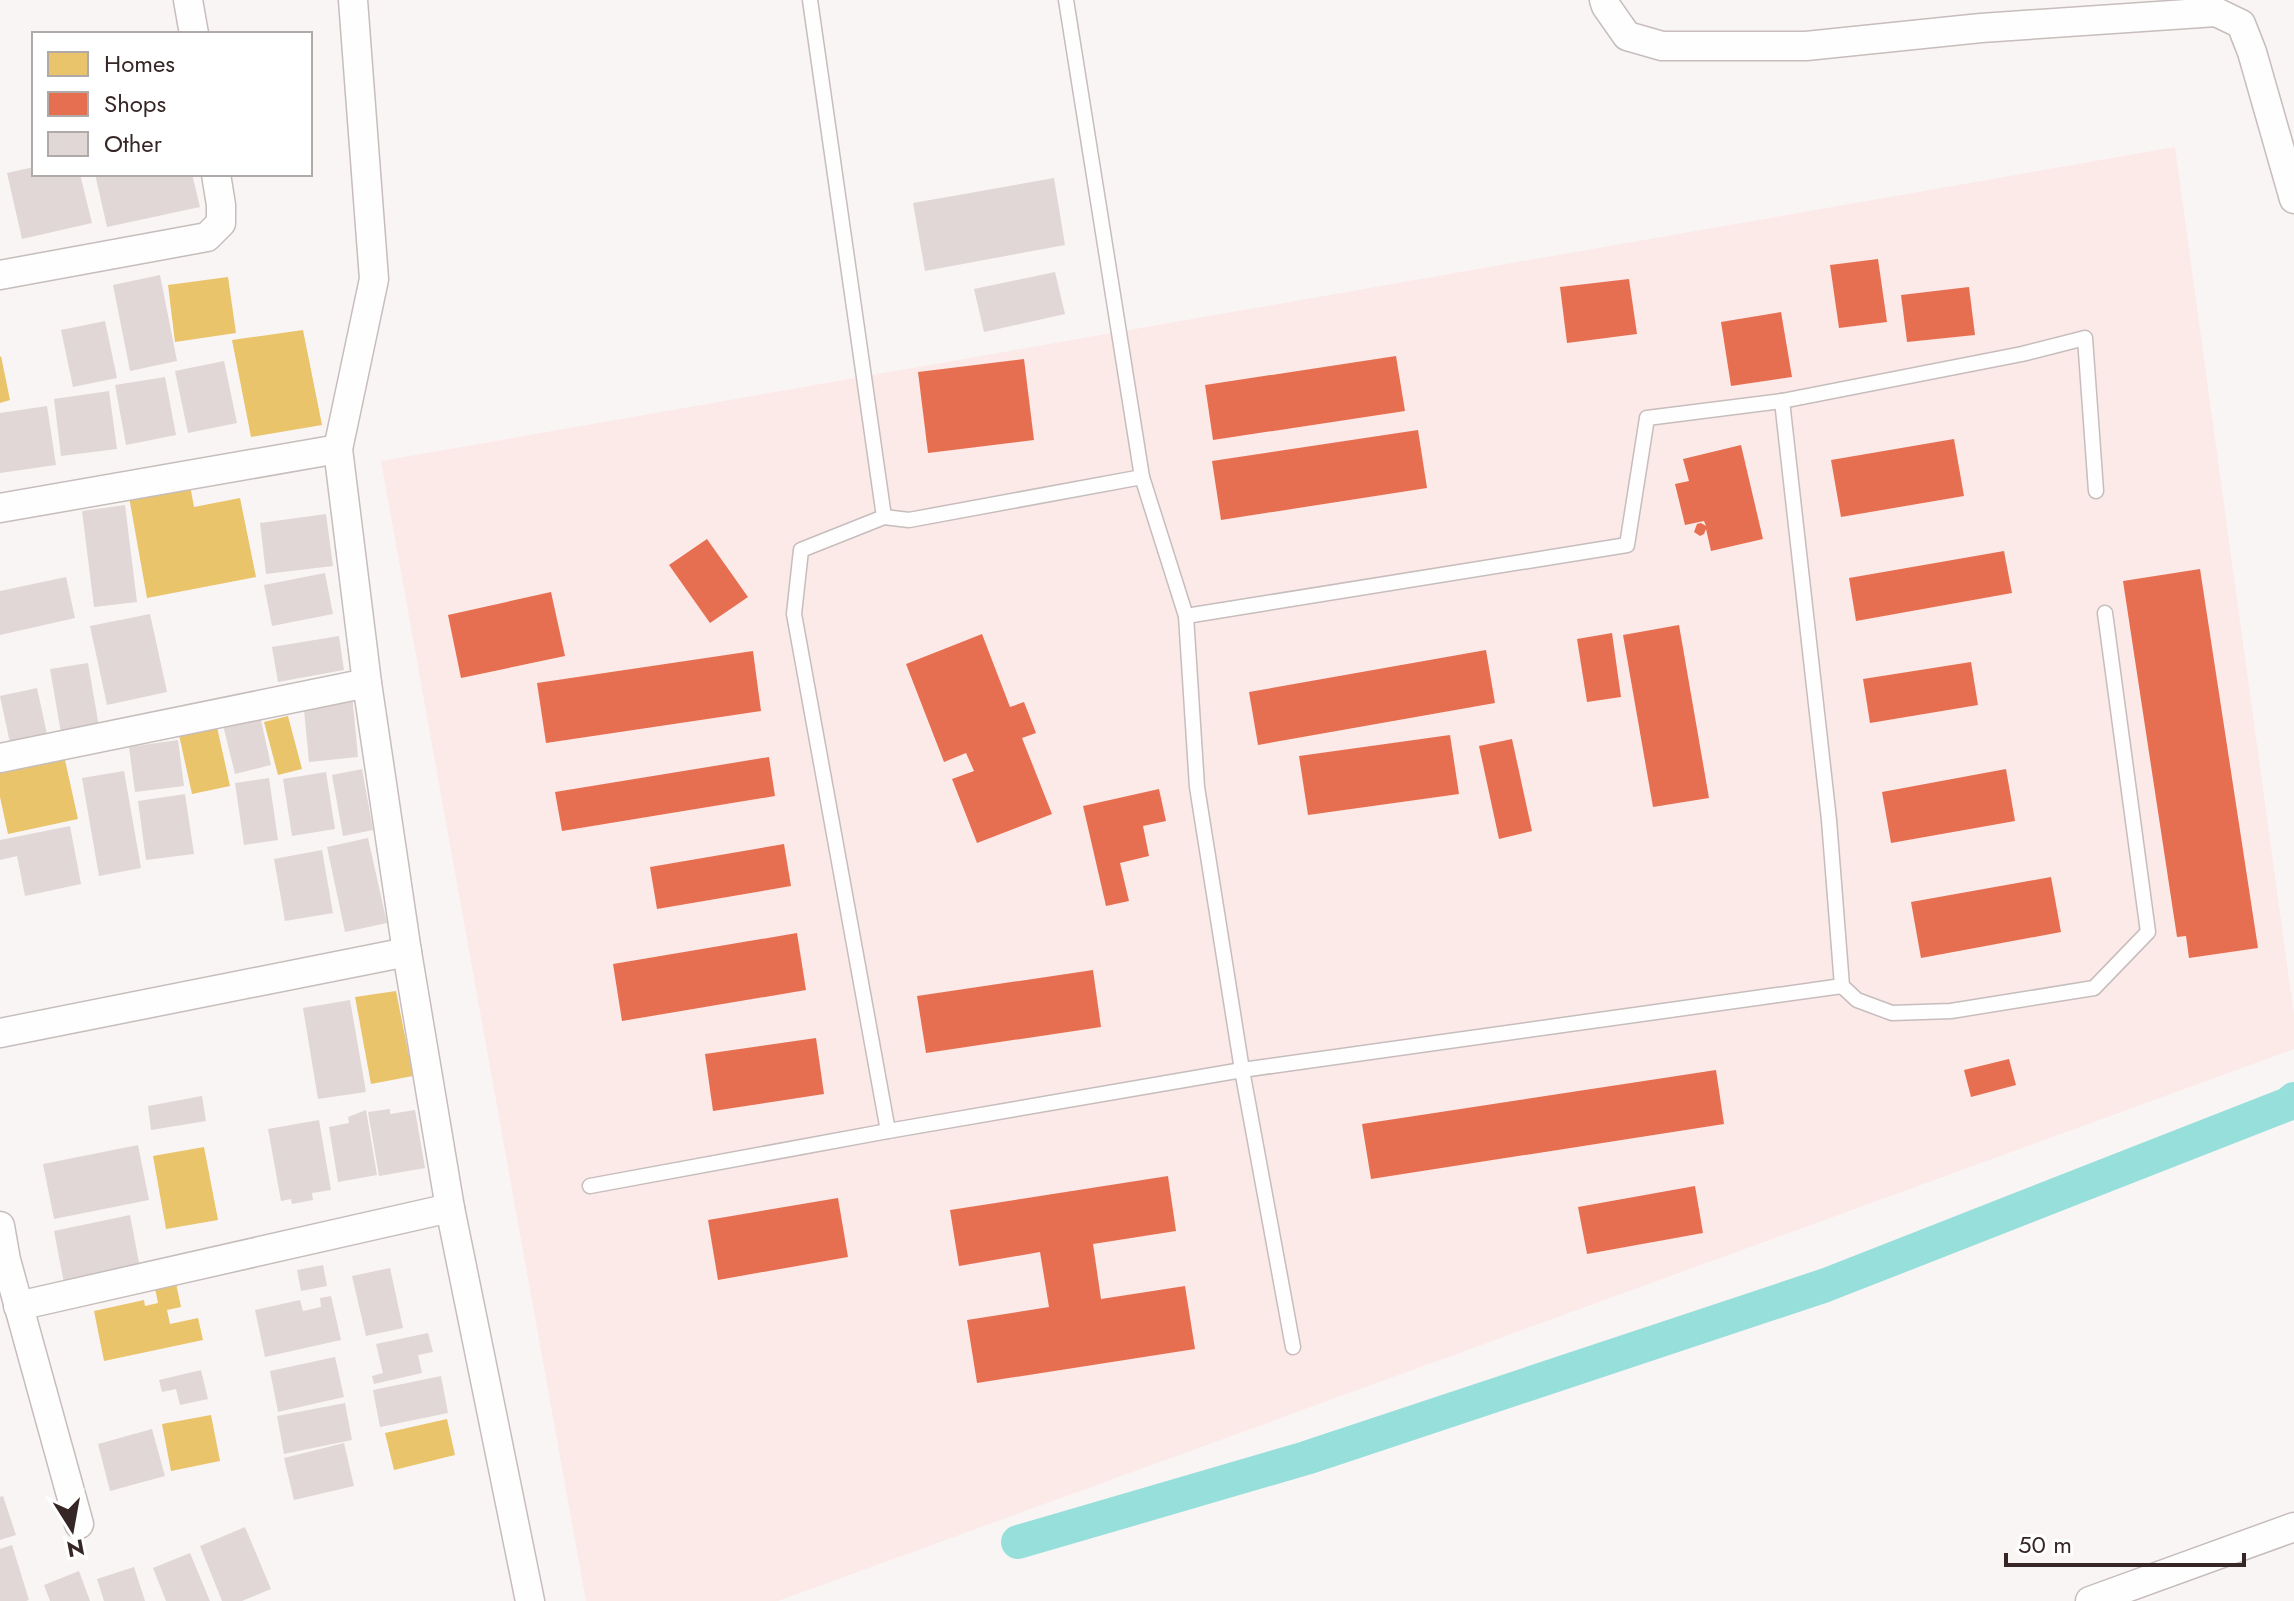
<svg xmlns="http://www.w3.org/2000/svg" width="2294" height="1601" font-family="Jost,sans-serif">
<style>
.built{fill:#fceae8}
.homes{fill:#e9c46a}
.shops{fill:#e76f51}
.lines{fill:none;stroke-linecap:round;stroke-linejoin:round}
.canal{stroke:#97dfda;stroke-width:34}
.building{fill:#e0d7d6}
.lane-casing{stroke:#c6bdbc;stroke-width:17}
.street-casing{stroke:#c6bdbc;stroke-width:31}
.lane{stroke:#fefefe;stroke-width:14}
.street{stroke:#fefefe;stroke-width:28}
</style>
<rect width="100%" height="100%" fill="#faf5f5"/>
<polygon class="built" points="2175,147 2294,1015 2294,1049 778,1601 586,1601 381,461"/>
<g class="homes">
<polygon points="228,277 236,333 175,342 168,285"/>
<polygon points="303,330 322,425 251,437 232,340"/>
<polygon points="1,356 10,400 0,403 0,357"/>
<polygon points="187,469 194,507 240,498 256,577 147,598 126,480"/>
<polygon points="288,716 302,769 278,775 264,722"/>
<polygon points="217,727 230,786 192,794 179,735"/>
<polygon points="65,760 78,819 8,834 0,797 0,773"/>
<polygon points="396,991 413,1076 371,1084 355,997"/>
<polygon points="204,1147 218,1220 166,1229 153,1156"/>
<polygon points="176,1283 181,1307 167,1310 170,1324 198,1318 203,1340 104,1361 94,1311 144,1300 145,1306 158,1303 155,1288"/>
<polygon points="211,1415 220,1461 171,1471 162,1424"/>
<polygon points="447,1419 455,1455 394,1470 385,1433"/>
</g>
<g class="shops">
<polygon points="1878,259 1887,322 1839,328 1830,265"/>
<polygon points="1629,279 1637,334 1567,343 1560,287"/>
<polygon points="1969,287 1975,335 1907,342 1901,295"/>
<polygon points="1781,312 1792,377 1731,386 1721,322"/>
<polygon points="1396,356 1405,411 1213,440 1205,385"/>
<polygon points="1024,359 1034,440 928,453 918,372"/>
<polygon points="1418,430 1427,488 1221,520 1212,461"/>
<polygon points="1954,439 1964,496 1841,517 1831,460"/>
<polygon points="1741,445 1763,539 1711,551 1706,529 1704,534 1700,536 1694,532 1697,524 1701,523 1706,526 1704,521 1685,525 1675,484 1689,481 1683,459"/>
<polygon points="707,539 748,597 710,623 669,565"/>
<polygon points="2004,551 2012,593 1856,621 1849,578"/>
<polygon points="2200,569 2258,948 2189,958 2186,936 2177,937 2123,581"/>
<polygon points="551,592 565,656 461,678 448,615"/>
<polygon points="1679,625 1709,798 1653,807 1623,635"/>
<polygon points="1612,633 1621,697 1587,702 1577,639"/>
<polygon points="982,634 1010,707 1024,702 1036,733 1022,738 1052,814 977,843 952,779 974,771 966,753 944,762 906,664"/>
<polygon points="1486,650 1495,703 1258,745 1249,692"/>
<polygon points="753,651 761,711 546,743 537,683"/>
<polygon points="1971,662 1978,705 1870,723 1863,679"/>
<polygon points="1450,735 1459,794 1308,815 1299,756"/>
<polygon points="1512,739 1532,831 1499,839 1479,746"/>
<polygon points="769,757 775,796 562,831 555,792"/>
<polygon points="2006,769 2015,821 1891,843 1882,792"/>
<polygon points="1159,789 1166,821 1143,826 1149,856 1120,863 1129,901 1106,906 1083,806"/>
<polygon points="784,844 791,886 657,909 650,867"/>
<polygon points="2051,877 2061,932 1921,958 1911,902"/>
<polygon points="797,933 806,990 622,1021 613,964"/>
<polygon points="1093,970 1101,1027 926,1053 917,996"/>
<polygon points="816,1038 824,1094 713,1111 705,1054"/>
<polygon points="2009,1059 2016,1085 1971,1097 1964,1070"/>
<polygon points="1716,1070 1724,1124 1371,1179 1362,1124"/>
<polygon points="1168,1176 1176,1231 1093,1244 1101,1299 1185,1286 1195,1349 977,1383 967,1320 1049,1307 1040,1252 959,1266 950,1210"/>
<polygon points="1695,1186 1703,1233 1587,1254 1578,1207"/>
<polygon points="838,1198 848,1257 718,1280 708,1220"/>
</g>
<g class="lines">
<polyline class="canal" points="1018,1542 1306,1458 1826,1285 2288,1104 2294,1099"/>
</g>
<g class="building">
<polygon points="34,167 34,174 80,174 92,223 22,239 7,173"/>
<polygon points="95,174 192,174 200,207 107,227"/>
<polygon points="1054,178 1065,245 925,271 913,203"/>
<polygon points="1055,272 1065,314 984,332 974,289"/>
<polygon points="160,275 177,361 130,371 113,285"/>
<polygon points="105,321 117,378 73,387 61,330"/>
<polygon points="224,361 237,423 188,433 175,371"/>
<polygon points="165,377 176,435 126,445 115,385"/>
<polygon points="109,391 117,449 61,456 54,399"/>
<polygon points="47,406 56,465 0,473 0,413"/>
<polygon points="125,505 137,602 94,607 82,511"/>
<polygon points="326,514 333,566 266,574 260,523"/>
<polygon points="325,573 333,614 272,626 264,585"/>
<polygon points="66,577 75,618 0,635 0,591"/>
<polygon points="150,614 167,692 107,705 90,626"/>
<polygon points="339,636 344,670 278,682 272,647"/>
<polygon points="88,663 99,727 61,733 50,669"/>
<polygon points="37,688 47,734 30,737 31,743 11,748 0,696"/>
<polygon points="352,694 358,757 309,762 303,699"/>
<polygon points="260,716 271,765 235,774 223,725"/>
<polygon points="178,740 184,786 135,792 129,747"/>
<polygon points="362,769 373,830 343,836 332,775"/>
<polygon points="124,771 141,868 99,876 82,778"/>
<polygon points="326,772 335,829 292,836 283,779"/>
<polygon points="269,778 278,840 244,845 235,783"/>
<polygon points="185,794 194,854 146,860 138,801"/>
<polygon points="70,826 81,884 25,896 17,856 0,860 0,840"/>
<polygon points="368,838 387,923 345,932 327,847"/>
<polygon points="322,850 333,913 285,921 274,859"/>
<polygon points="350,1000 366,1092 318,1099 303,1008"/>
<polygon points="202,1096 206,1121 151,1130 148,1106"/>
<polygon points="390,1109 390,1114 415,1110 425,1168 379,1176 368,1112"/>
<polygon points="366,1110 377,1175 338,1182 329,1127 349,1123 348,1117"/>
<polygon points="319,1120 331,1190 312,1193 313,1200 292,1204 291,1199 281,1201 268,1129"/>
<polygon points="138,1145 149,1200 54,1219 43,1164"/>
<polygon points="130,1215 140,1268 64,1283 54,1231"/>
<polygon points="323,1265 327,1286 301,1291 297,1270"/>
<polygon points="390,1268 403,1328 366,1336 352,1276"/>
<polygon points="331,1296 341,1340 265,1357 255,1310 300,1300 303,1311 321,1307 320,1298"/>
<polygon points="428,1333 433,1352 418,1355 422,1373 374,1384 372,1376 383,1373 376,1344"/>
<polygon points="335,1357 344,1397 278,1412 270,1371"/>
<polygon points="201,1370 208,1399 180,1405 176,1389 162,1392 159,1380"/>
<polygon points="441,1376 448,1413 380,1427 373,1390"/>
<polygon points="345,1403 352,1440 284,1454 277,1416"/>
<polygon points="152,1429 165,1476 110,1491 98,1444"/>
<polygon points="344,1443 354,1486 294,1500 284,1458"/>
<polygon points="3,1496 16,1535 0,1540 0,1497"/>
<polygon points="245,1527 271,1589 242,1601 222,1601 200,1546"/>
<polygon points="12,1545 29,1600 26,1601 0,1601 0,1549"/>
<polygon points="190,1553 210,1601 166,1601 153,1568"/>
<polygon points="134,1567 145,1601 104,1601 97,1579"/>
<polygon points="79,1571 90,1601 50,1601 44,1585"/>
</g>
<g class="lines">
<g class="lane-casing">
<g id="lane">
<polyline points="810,0 884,517"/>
<polyline points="1066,0 1142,477 1186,616 1197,787 1242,1070 1293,1347"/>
<polyline points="1782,401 1829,820 1842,986 1857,1000 1892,1013 1951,1011 2094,988 2148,932 2105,613"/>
<polyline points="1186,616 1627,545 1647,418 1782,401 2022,354 2085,338 2096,491"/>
<polyline points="888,1131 794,614 801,550 884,517 909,520 1142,477"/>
<polyline points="590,1186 888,1131 1242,1070 1842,986"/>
</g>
</g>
<g class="street-casing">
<g id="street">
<polyline points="188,0 194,34"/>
<polyline points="353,0 374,279 338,449 367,683 407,952 450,1208 530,1601"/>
<polyline points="1604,0 1606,6 1627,36 1662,46 1806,46 1981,28 2216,12 2241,24 2252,52 2294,199"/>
<polyline points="0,275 207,237 221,223 221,205 216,174"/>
<polyline points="0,508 338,449"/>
<polyline points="0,758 367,683"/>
<polyline points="0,1033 407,952"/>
<polyline points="0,1226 6,1260 79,1524"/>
<polyline points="18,1306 450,1208"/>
<polyline points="2090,1601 2294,1527"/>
</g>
</g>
<use href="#lane" class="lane"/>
<use href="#street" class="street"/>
</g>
<rect x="32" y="32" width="280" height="144" fill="#ffffff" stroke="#afa9a8" stroke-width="2"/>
<rect x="48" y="52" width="40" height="24" fill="#e9c46a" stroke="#afa9a8" stroke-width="2"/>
<text x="104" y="72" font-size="24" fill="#362726">Homes</text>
<rect x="48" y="92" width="40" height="24" fill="#e76f51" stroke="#afa9a8" stroke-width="2"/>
<text x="104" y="112" font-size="24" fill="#362726">Shops</text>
<rect x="48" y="132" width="40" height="24" fill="#e0d7d6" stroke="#afa9a8" stroke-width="2"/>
<text x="104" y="152" font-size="24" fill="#362726">Other</text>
<g transform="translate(72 1529) rotate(169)" stroke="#ffffff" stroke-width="6" paint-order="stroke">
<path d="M0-6L14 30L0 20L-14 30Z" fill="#362726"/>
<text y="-12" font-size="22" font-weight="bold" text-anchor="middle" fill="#362726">N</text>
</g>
<path d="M2006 1553v12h238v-12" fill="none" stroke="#362726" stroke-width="4"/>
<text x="2018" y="1553" font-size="24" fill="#362726" stroke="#ffffff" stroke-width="6" paint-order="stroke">50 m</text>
</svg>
